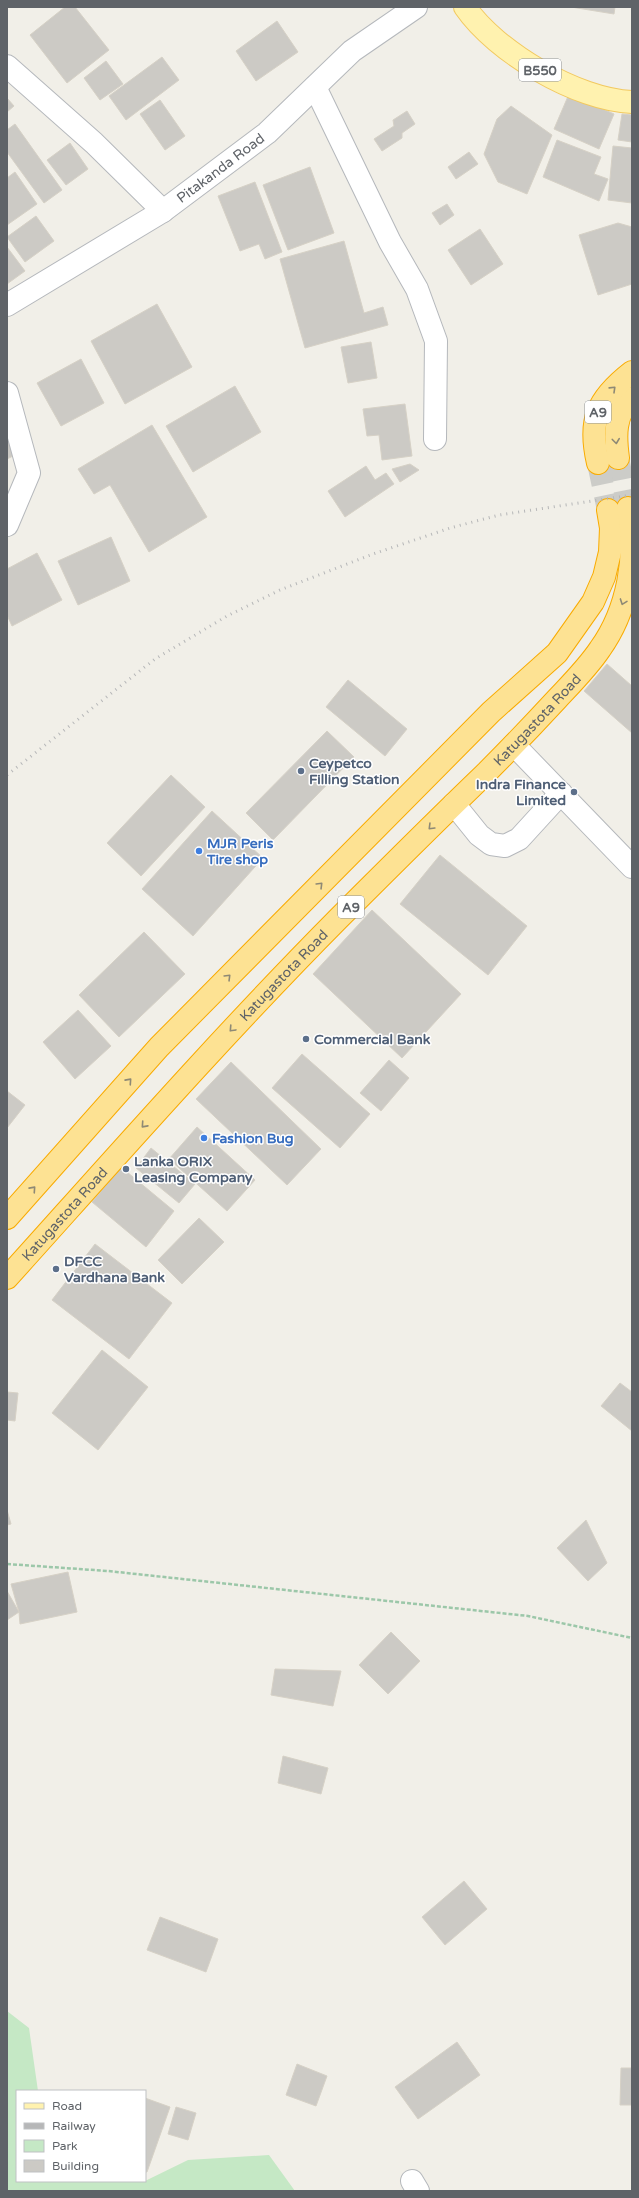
<svg xmlns="http://www.w3.org/2000/svg" width="639" height="2198" font-family="'Varela Round',sans-serif">
<style>
.green{fill:#c5e8c5}
.building{fill:#cccac5;stroke:#d6d1c6}
.lines{fill:none;stroke-linecap:round;stroke-linejoin:round}
.highway-tunnel{stroke:#ccccc8;stroke-width:22;stroke-dasharray:22 11;stroke-linecap:butt}
.minor-casing{stroke:#b5b8bc;stroke-width:24}
.major-casing{stroke:#f2c960;stroke-width:24}
.highway-casing{stroke:#f9ab00;stroke-width:24}
.path{stroke:#9cc7a9;stroke-width:2.5;stroke-dasharray:4 2;stroke-linecap:butt}
.minor{stroke:#fff;stroke-width:22}
.major{stroke:#fff2af;stroke-width:22}
.highway{stroke:#fde293;stroke-width:22}
.rail{stroke:#b6b7b8;stroke-width:3;stroke-dasharray:1 5;stroke-linecap:butt}
.oneway{stroke:#8e8975}
.service-dot{fill:#5c6f8a;stroke:#fff;stroke-width:1.5}
.shop-dot{fill:#3f7fe0;stroke:#fff;stroke-width:1.5}
.labels{text-anchor:middle;stroke-width:3;stroke-linejoin:round;paint-order:stroke}
.shield{fill:#fff;stroke:#8f9295;stroke-width:1}
.shield-label{font-size:13px;font-weight:bold;fill:#5f6368}
.street-label{font-size:14px;fill:#5f6368;stroke:#fff}
.service-label{font-size:14px;font-weight:bold;fill:#4e5e75;stroke:#fff;text-anchor:start}
.shop-label{font-size:14px;font-weight:bold;fill:#366cbe;stroke:#fff;text-anchor:start}
</style>
<rect width="100%" height="100%" fill="#f1efe8"/>
<polygon class="green" points="7,2011 29,2028 38,2091 17,2091 17,2181 145,2181 188,2160 269,2155 295,2191 7,2191"/>
<g class="building">
<polygon points="65,7 75,7 109,50 67,83 30,35"/>
<polygon points="571,7 615,7 614,14"/>
<polygon points="277,21 298,52 256,81 236,51"/>
<polygon points="162,57 179,80 126,120 109,96"/>
<polygon points="106,61 123,84 100,100 84,78"/>
<polygon points="569,94 614,114 599,149 554,129"/>
<polygon points="7,98 14,106 7,112"/>
<polygon points="160,100 185,136 165,150 140,114"/>
<polygon points="511,106 552,135 527,194 498,182 484,154 497,119"/>
<polygon points="407,111 415,124 402,133 402,138 382,151 374,139 394,126 393,120"/>
<polygon points="622,114 632,115 632,142 618,140"/>
<polygon points="15,124 62,190 44,203 7,152 7,130"/>
<polygon points="557,140 601,157 594,174 608,179 599,201 543,177"/>
<polygon points="70,143 88,169 66,185 47,160"/>
<polygon points="613,146 632,148 632,203 608,200"/>
<polygon points="469,152 478,164 456,179 448,167"/>
<polygon points="310,167 334,233 288,250 263,185"/>
<polygon points="15,172 37,204 7,225 7,178"/>
<polygon points="255,182 282,252 265,259 259,244 240,251 218,196"/>
<polygon points="447,204 454,215 440,225 432,213"/>
<polygon points="36,216 54,241 25,262 7,237"/>
<polygon points="618,223 632,227 632,284 598,295 579,235"/>
<polygon points="480,229 503,264 471,285 448,250"/>
<polygon points="344,241 364,313 383,307 388,325 305,348 280,259"/>
<polygon points="7,247 25,271 7,284"/>
<polygon points="157,304 192,367 125,404 91,341"/>
<polygon points="371,342 377,378 348,383 341,347"/>
<polygon points="81,359 104,403 61,426 37,383"/>
<polygon points="235,386 261,432 193,472 166,426"/>
<polygon points="405,404 412,456 382,460 379,435 367,436 363,409"/>
<polygon points="152,425 207,517 149,552 110,485 94,494 78,469"/>
<polygon points="7,436 15,455 7,459"/>
<polygon points="410,464 419,470 400,482 392,469"/>
<polygon points="366,466 375,480 386,473 394,484 345,517 328,491"/>
<polygon points="111,537 130,581 78,605 58,561"/>
<polygon points="37,553 62,600 12,626 7,615 7,569"/>
<polygon points="607,664 632,686 632,733 584,691"/>
<polygon points="348,680 407,729 385,756 326,707"/>
<polygon points="327,731 354,757 273,840 246,813"/>
<polygon points="171,775 205,807 141,876 107,843"/>
<polygon points="212,811 263,858 193,936 142,889"/>
<polygon points="440,855 527,926 488,975 400,904"/>
<polygon points="372,910 461,994 402,1058 313,974"/>
<polygon points="144,932 185,974 119,1037 79,995"/>
<polygon points="78,1010 111,1046 75,1079 43,1042"/>
<polygon points="302,1054 370,1114 340,1148 272,1088"/>
<polygon points="389,1060 409,1078 381,1111 360,1093"/>
<polygon points="231,1062 321,1149 287,1185 196,1099"/>
<polygon points="7,1091 25,1105 7,1128"/>
<polygon points="197,1127 255,1180 227,1211 169,1159"/>
<polygon points="151,1148 195,1184 179,1203 136,1168"/>
<polygon points="121,1167 174,1211 146,1247 92,1202"/>
<polygon points="199,1218 224,1242 182,1284 158,1260"/>
<polygon points="95,1244 172,1303 129,1359 52,1300"/>
<polygon points="102,1350 148,1387 98,1450 52,1413"/>
<polygon points="620,1383 632,1392 632,1431 601,1406"/>
<polygon points="7,1392 18,1393 15,1421 7,1420"/>
<polygon points="7,1510 11,1524 7,1525"/>
<polygon points="586,1520 607,1563 588,1581 557,1548"/>
<polygon points="68,1572 77,1612 20,1624 19,1612 11,1584"/>
<polygon points="7,1591 19,1612 7,1620"/>
<polygon points="391,1632 420,1661 388,1694 359,1665"/>
<polygon points="275,1669 341,1671 333,1706 271,1695"/>
<polygon points="283,1756 328,1768 321,1794 278,1783"/>
<polygon points="464,1881 487,1909 445,1945 422,1917"/>
<polygon points="160,1917 218,1939 206,1972 147,1950"/>
<polygon points="457,2042 480,2075 418,2119 395,2087"/>
<polygon points="297,2064 327,2076 316,2106 286,2095"/>
<polygon points="621,2068 632,2068 632,2105 620,2105"/>
<polygon points="145,2098 170,2107 147,2172 145,2172"/>
<polygon points="176,2107 196,2113 188,2140 168,2134"/>
</g>
<g class="lines">
<g class="highway-tunnel">
<polyline points="618,458 628,508"/>
<polyline points="598,463 608,510"/>
</g>
<g class="minor-casing">
<g id="minor">
<polyline points="7,66 94,143 163,211"/>
<polyline points="315,87 390,242 417,289 436,341 435,439"/>
<path id="s1" d="M7 305 163 211 267 133 352 51 416 7"/>
<polyline points="7,393 29,473 7,525"/>
<polyline points="514,745 632,867"/>
<polyline points="454,804 479,835 491,844 505,846 519,839 561,793"/>
<polyline points="412,2181 418,2191"/>
</g>
</g>
<g class="major-casing">
<path id="major" d="M465 7C496 52 577 100 632 102"/>
</g>
<g class="highway-casing">
<g id="highway">
<path d="M618 458C615 436 614 414 632 398"/>
<path d="M598 463C588 420 597 399 632 372"/>
<polyline points="7,1218 159,1047 491,712 557,653 593,602 604,577 610,552 611,528 608,510"/>
<path id="s2" d="M7 1278C116 1157 223 1035 338 919 386 871 434 823 483 776 508 751 533 725 557 699 572 683 588 667 600 649 628 610 638 555 628 508"/>
</g>
</g>
<polyline class="path" points="7,1564 108,1571 528,1616 632,1638"/>
<use href="#minor" class="minor"/>
<use href="#major" class="major"/>
<use href="#highway" class="highway"/>
<polyline class="rail" points="7,775 155,659 227,616 280,590 373,554 450,528 499,515 632,495"/>
</g>
<defs><path id="oneway-chevron" d="M-2-3.5L2.5 0L-2 3.5" fill="none" stroke-width="1.6" stroke-linecap="round" stroke-linejoin="round"/></defs>
<g class="oneway">
<use href="#oneway-chevron" transform="translate(613 389) rotate(-44)"/>
<use href="#oneway-chevron" transform="translate(616 441) rotate(83)"/>
<use href="#oneway-chevron" transform="translate(623 602) rotate(110)"/>
<use href="#oneway-chevron" transform="translate(431 827) rotate(135)"/>
<use href="#oneway-chevron" transform="translate(320 885) rotate(-45)"/>
<use href="#oneway-chevron" transform="translate(228 977) rotate(-45)"/>
<use href="#oneway-chevron" transform="translate(232 1029) rotate(133)"/>
<use href="#oneway-chevron" transform="translate(129 1081) rotate(-48)"/>
<use href="#oneway-chevron" transform="translate(144 1125) rotate(132)"/>
<use href="#oneway-chevron" transform="translate(33 1189) rotate(-48)"/>
</g>
<g class="service-dot">
<circle cx="301" cy="771" r="4"/>
<circle cx="574" cy="792" r="4"/>
<circle cx="306" cy="1039" r="4"/>
<circle cx="126" cy="1169" r="4"/>
<circle cx="56" cy="1269" r="4"/>
</g>
<g class="shop-dot">
<circle cx="199" cy="851" r="4"/>
<circle cx="204" cy="1138" r="4"/>
</g>
<g class="labels">
<g class="shield">
<rect x="519" y="59" width="42" height="22" rx="3"/>
<rect x="585" y="401" width="26" height="22" rx="3"/>
<rect x="338" y="896" width="26" height="22" rx="3"/>
</g>
<g class="shield-label">
<text x="540" y="75">B550</text>
<text x="598" y="417">A9</text>
<text x="351" y="912">A9</text>
</g>
<g class="street-label">
<text dy="5" stroke="none"><textPath href="#s1" startOffset="254">Pitakanda Road</textPath></text>
<text dy="5" stroke="none"><textPath href="#s2" startOffset="770">Katugastota Road</textPath></text>
<text dy="5" stroke="none"><textPath href="#s2" startOffset="410">Katugastota Road</textPath></text>
<text dy="5" stroke="none"><textPath href="#s2" startOffset="86">Katugastota Road</textPath></text>
</g>
<g class="service-label">
<text x="309" y="768">Ceypetco<tspan x="309" dy="16">Filling Station</tspan></text>
<text x="566" y="789" text-anchor="end">Indra Finance<tspan x="566" dy="16">Limited</tspan></text>
<text x="314" y="1044">Commercial Bank</text>
<text x="134" y="1166">Lanka ORIX<tspan x="134" dy="16">Leasing Company</tspan></text>
<text x="64" y="1266">DFCC<tspan x="64" dy="16">Vardhana Bank</tspan></text>
</g>
<g class="shop-label">
<text x="207" y="848">MJR Peris<tspan x="207" dy="16">Tire shop</tspan></text>
<text x="212" y="1143">Fashion Bug</text>
</g>
</g>
<rect width="639" height="2198" fill="none" stroke="#5f6368" stroke-width="16"/>
<rect x="16" y="2090" width="130" height="92" fill="#ffffff" stroke="#bfc1c3"/>
<rect x="24" y="2103" width="20" height="6" fill="#fff2af" stroke="#bfc1c3"/>
<text x="52" y="2110" font-size="12" fill="#5f6368">Road</text>
<rect x="24" y="2123" width="20" height="6" fill="#b6b7b8" stroke="#bfc1c3"/>
<text x="52" y="2130" font-size="12" fill="#5f6368">Railway</text>
<rect x="24" y="2140" width="20" height="12" fill="#c5e8c5" stroke="#bfc1c3"/>
<text x="52" y="2150" font-size="12" fill="#5f6368">Park</text>
<rect x="24" y="2160" width="20" height="12" fill="#cccac5" stroke="#bfc1c3"/>
<text x="52" y="2170" font-size="12" fill="#5f6368">Building</text>
</svg>
